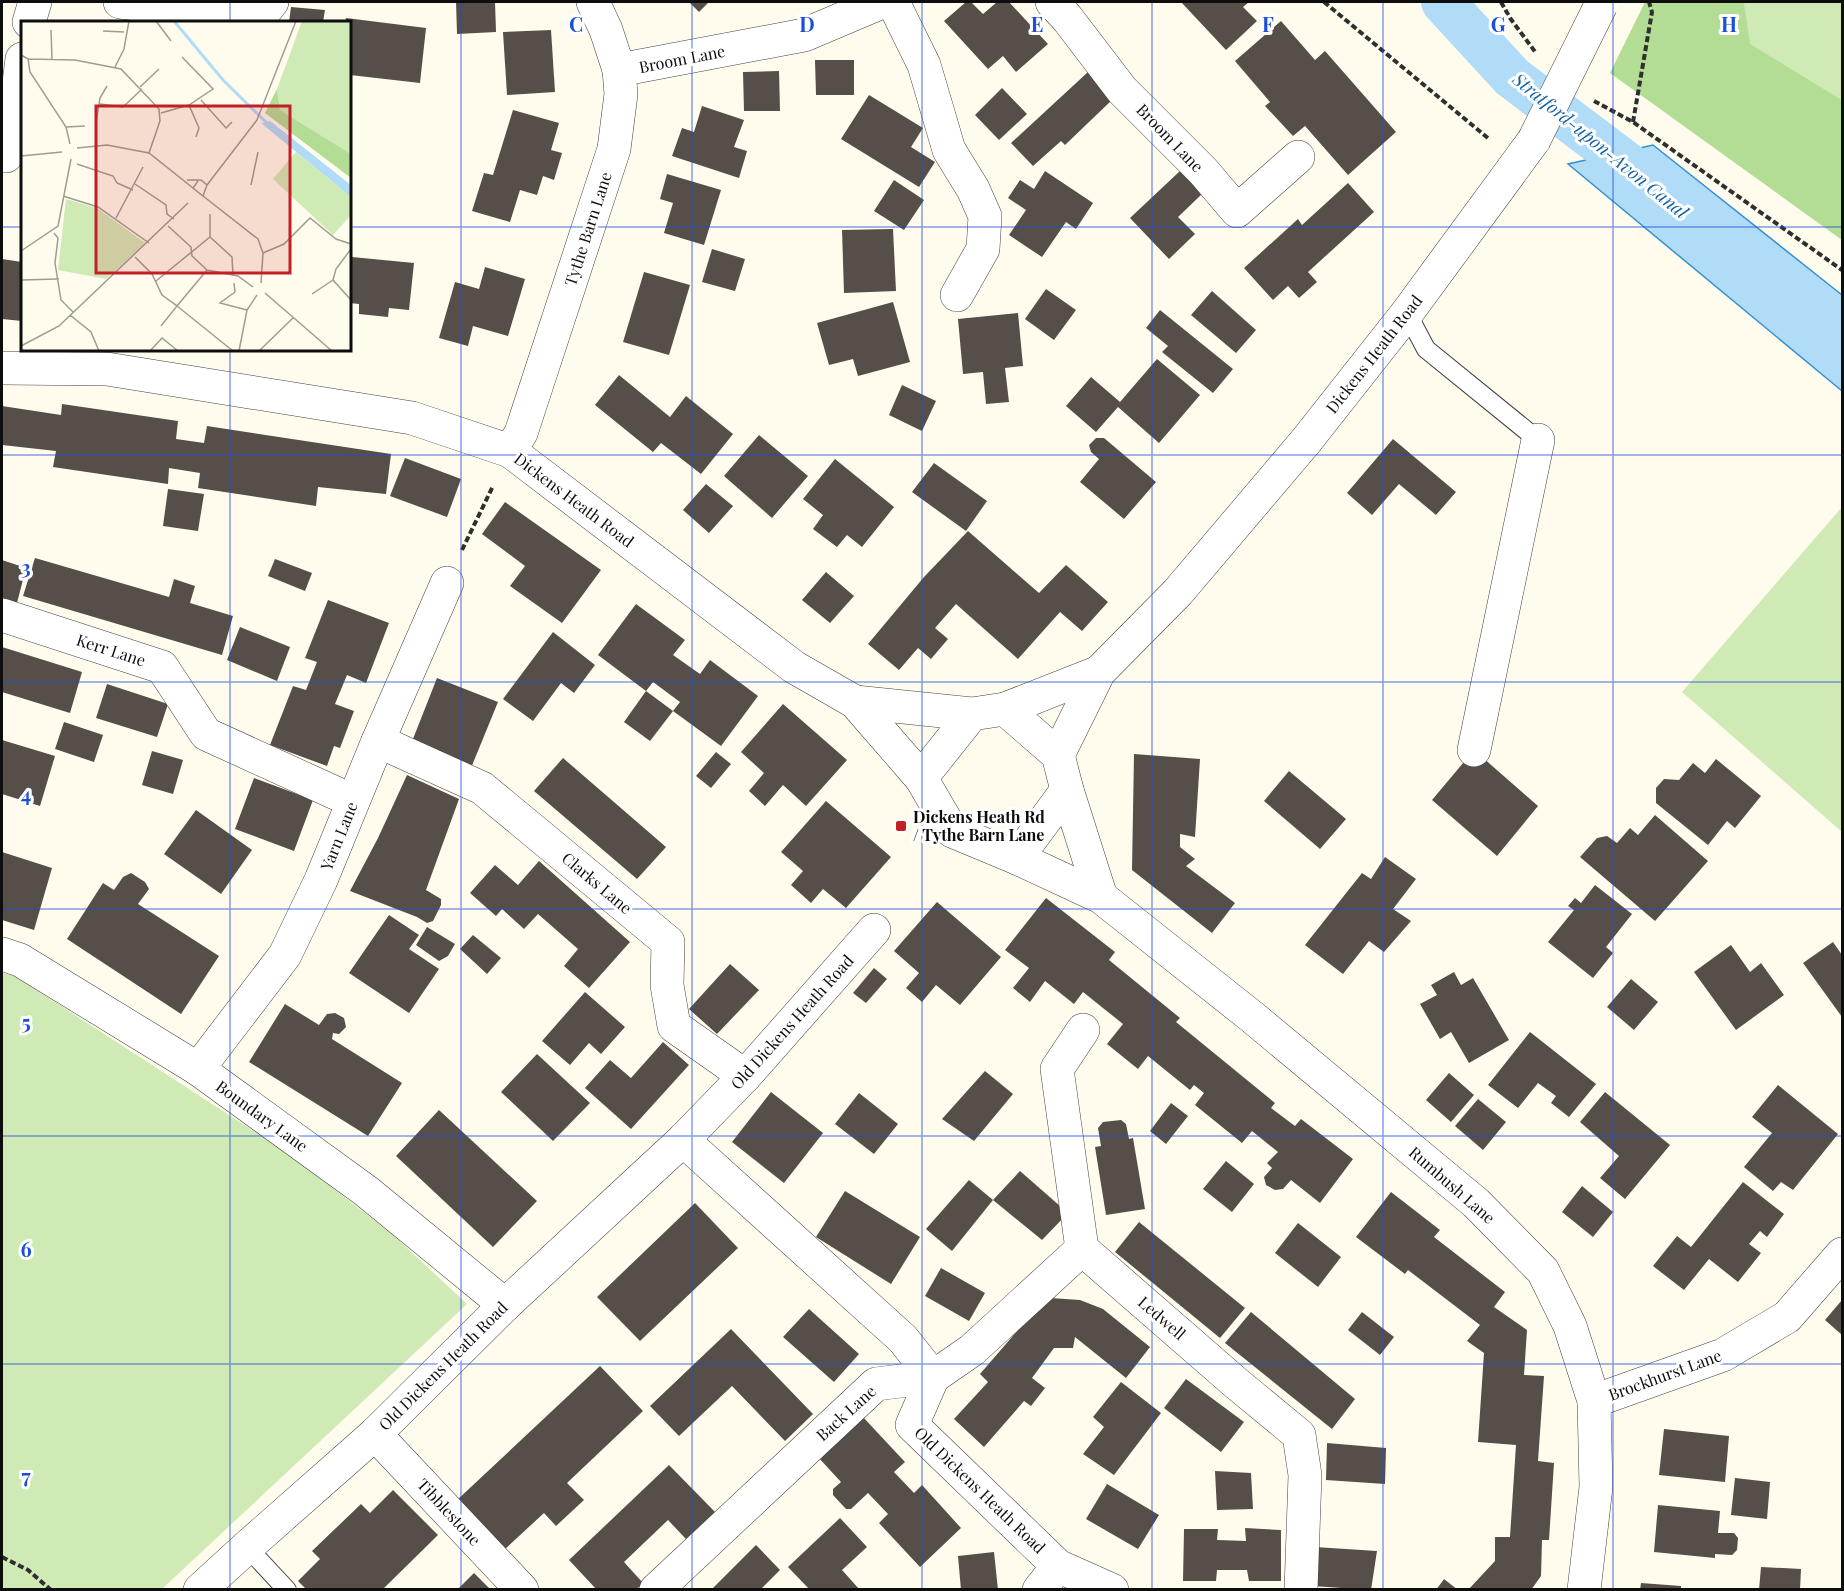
<svg xmlns="http://www.w3.org/2000/svg" width="1844" height="1591" font-family="'Playfair Display',serif">
<style>
.green{fill:#d0eab5}
.forest{fill:#b3dc94}
.water{fill:#b0dcf8;stroke:#3590d1;stroke-width:1.5}
.lines{fill:none;stroke-linecap:round;stroke-linejoin:round}
.canal{stroke:#b0dcf8;stroke-width:44}
.building{fill:#564e49}
.service-casing{stroke:#404040;stroke-width:20}
.minor-casing{stroke:#404040;stroke-width:34}
.tertiary-casing{stroke:#404040;stroke-width:34}
.path{stroke:#2f2f2f;stroke-width:4;stroke-dasharray:6 3;stroke-linecap:butt}
.service{stroke:#fff;stroke-width:18}
.minor{stroke:#fff;stroke-width:33}
.tertiary{stroke:#fff;stroke-width:33}
.tertiary-bridge-casing{stroke:#404040;stroke-width:34;stroke-linecap:butt}
.tertiary-bridge{stroke:#fff;stroke-width:33}
.grid{fill:none;stroke:#1d4ed8;stroke-width:1.5;stroke-opacity:0.55}
.poi-dot{fill:#c12126;stroke:#fff;stroke-width:2}
.labels{text-anchor:middle;stroke-width:6;stroke-linejoin:round;paint-order:stroke}
.street-label{font-size:16px;fill:#0d0d0d;stroke:#fff}
.poi-label{font-size:16px;font-weight:bold;fill:#0d0d0d;stroke:#fff;text-anchor:start}
.water-label{font-size:18px;font-style:italic;fill:#1361a2;stroke:#fff}
.inset-river{fill:none;stroke:#b0dcf8;stroke-width:3}
.inset-road{fill:none;stroke:#9e9c93;stroke-width:1.5}
.view{fill:#c12126;fill-opacity:0.15;stroke:#c12126;stroke-width:3}
.inset-edge{fill:none;stroke:#0d0d0d;stroke-width:3}
.grid-label{font-size:20px;text-anchor:middle;font-weight:bold;fill:#1d4ed8;stroke:#fff;stroke-width:6;stroke-linejoin:round;paint-order:stroke}
</style>
<rect width="100%" height="100%" fill="#fffced"/>
<g class="green">
<polygon points="1744,2 1842,2 1842,100 1749,44"/>
<polygon points="1842,507 1842,832 1682,692"/>
<polygon points="2,973 15,976 286,1152 392,1234 467,1304 162,1589 2,1589"/>
</g>
<polygon class="forest" points="1645,2 1744,2 1750,44 1842,100 1842,240 1610,73"/>
<polygon class="water" points="1653,145 1842,295 1842,391 1568,164"/>
<g class="lines">
<polyline class="canal" points="1443,2 1512,77 1647,179 1660,191"/>
</g>
<g class="building">
<polygon points="456,2 495,2 496,32 457,34"/>
<polygon points="689,2 709,2 699,12"/>
<polygon points="966,2 971,2 983,14 997,2 1009,2 1048,44 1016,72 1003,56 988,69 944,21"/>
<polygon points="1181,2 1249,2 1243,7 1257,21 1226,50"/>
<polygon points="291,7 325,10 323,22 289,22"/>
<polygon points="346,18 426,28 420,83 350,75 350,22 345,22"/>
<polygon points="1281,21 1315,60 1325,51 1396,132 1348,175 1305,126 1293,136 1265,106 1270,102 1235,61"/>
<polygon points="551,30 555,92 507,95 503,32"/>
<polygon points="815,60 854,60 854,95 816,95"/>
<polygon points="779,71 780,111 744,111 743,72"/>
<polygon points="1088,72 1113,99 1065,145 1061,141 1033,166 1011,143"/>
<polygon points="1002,88 1027,114 999,140 975,115"/>
<polygon points="869,95 923,128 911,147 935,162 919,187 841,139"/>
<polygon points="702,106 744,120 734,147 747,151 739,178 672,156 682,128 694,132"/>
<polygon points="513,110 559,123 551,150 562,153 554,180 543,176 537,195 520,190 510,222 472,211 484,173 493,175"/>
<polygon points="1045,171 1093,203 1076,229 1066,222 1042,257 1009,235 1026,210 1008,198 1020,180 1034,189"/>
<polygon points="1180,171 1202,194 1178,217 1195,234 1169,259 1130,218"/>
<polygon points="667,174 721,190 704,245 664,233 673,203 660,199"/>
<polygon points="894,180 924,200 904,230 874,211"/>
<polygon points="1348,183 1374,212 1308,272 1317,282 1299,298 1288,286 1273,300 1244,268 1298,219 1302,225"/>
<polygon points="893,229 896,291 844,293 842,230"/>
<polygon points="712,249 745,259 735,291 702,282"/>
<polygon points="352,257 414,263 409,310 389,308 388,317 359,314 359,304 350,303"/>
<polygon points="2,259 22,262 22,321 2,319"/>
<polygon points="485,267 525,279 508,336 473,326 468,346 439,338 455,282 479,289"/>
<polygon points="644,272 690,285 669,355 623,342"/>
<polygon points="1046,289 1076,310 1054,340 1025,319"/>
<polygon points="1212,291 1256,330 1236,353 1191,315"/>
<polygon points="893,302 910,362 858,376 853,359 829,365 817,323"/>
<polygon points="1160,310 1233,369 1213,393 1162,352 1168,346 1146,328"/>
<polygon points="1018,313 1023,366 1005,368 1009,402 986,404 983,372 963,374 958,319"/>
<polygon points="1157,359 1200,395 1159,443 1118,407 1096,432 1066,406 1091,377 1120,402"/>
<polygon points="619,375 670,417 686,396 733,434 701,474 661,443 653,452 595,405"/>
<polygon points="902,385 936,401 922,431 889,415"/>
<polygon points="62,404 178,421 176,439 204,443 207,426 391,454 386,494 318,487 316,506 198,488 200,473 169,468 168,484 53,467 56,451 2,445 2,406 61,415"/>
<polygon points="759,435 808,476 772,518 724,476"/>
<polygon points="1096,438 1104,438 1156,482 1124,519 1080,482 1099,459 1091,452 1089,445"/>
<polygon points="1393,439 1456,492 1436,515 1399,484 1372,515 1347,493"/>
<polygon points="405,458 461,479 447,517 390,496"/>
<polygon points="835,459 894,507 862,547 847,535 837,547 813,529 823,515 803,499"/>
<polygon points="934,463 987,501 966,531 912,492"/>
<polygon points="706,484 733,506 709,533 683,510"/>
<polygon points="168,489 204,494 198,531 163,526"/>
<polygon points="505,502 601,570 562,623 510,586 525,566 482,534"/>
<polygon points="968,531 1039,593 1066,565 1108,602 1082,631 1060,612 1018,659 956,604 935,628 948,639 931,659 918,648 899,670 868,644 924,577"/>
<polygon points="35,558 169,597 174,579 195,586 190,603 233,616 222,655 23,596"/>
<polygon points="275,559 312,573 305,591 268,576"/>
<polygon points="2,560 26,568 17,603 2,598"/>
<polygon points="826,572 854,596 830,623 802,600"/>
<polygon points="328,600 389,623 366,683 347,675 335,704 354,711 340,748 334,746 327,766 270,745 293,686 306,690 317,662 305,658"/>
<polygon points="636,604 685,640 673,655 700,674 710,660 758,696 721,746 673,711 680,702 653,682 646,691 598,655"/>
<polygon points="240,627 290,647 277,681 227,660"/>
<polygon points="553,632 595,665 574,693 561,683 533,721 503,699"/>
<polygon points="2,647 82,672 70,713 2,692"/>
<polygon points="437,678 498,702 471,768 411,744"/>
<polygon points="107,684 168,704 157,737 96,718"/>
<polygon points="646,691 673,711 650,741 624,722"/>
<polygon points="783,704 847,760 806,806 783,785 765,806 749,791 764,773 741,752"/>
<polygon points="64,722 103,735 94,762 55,749"/>
<polygon points="2,740 55,756 40,806 2,794"/>
<polygon points="1474,750 1538,806 1497,856 1432,800"/>
<polygon points="152,751 183,760 173,794 142,785"/>
<polygon points="716,752 731,764 711,788 696,776"/>
<polygon points="1134,754 1200,759 1195,837 1180,834 1180,847 1195,859 1186,866 1235,903 1212,933 1132,870"/>
<polygon points="563,758 666,847 637,879 534,791"/>
<polygon points="1716,759 1761,796 1735,828 1727,821 1708,845 1656,803 1656,788 1664,779 1679,780 1693,763 1705,773"/>
<polygon points="1289,771 1346,819 1320,849 1264,801"/>
<polygon points="407,775 459,799 426,890 441,899 441,905 433,921 427,923 417,917 350,891 378,838"/>
<polygon points="254,778 313,800 294,851 235,829"/>
<polygon points="826,801 891,857 846,908 823,889 811,903 791,885 803,871 781,852"/>
<polygon points="196,810 252,850 221,894 164,854"/>
<polygon points="1655,815 1708,861 1655,921 1580,857 1597,838 1607,836 1617,843 1630,828 1638,835"/>
<polygon points="2,852 52,868 34,930 2,920"/>
<polygon points="1385,857 1416,879 1393,909 1411,921 1384,952 1369,941 1343,974 1305,945 1362,873 1371,879"/>
<polygon points="539,861 630,942 589,988 564,966 578,949 538,914 524,929 502,909 496,916 470,893 495,865 518,885"/>
<polygon points="131,873 145,882 149,889 138,904 219,956 181,1014 67,939 103,883 114,890 123,877"/>
<polygon points="1595,885 1632,914 1606,947 1613,953 1593,978 1548,942 1574,910 1568,906 1575,898 1581,903"/>
<polygon points="1046,898 1115,952 1109,960 1180,1018 1176,1022 1275,1103 1271,1108 1295,1126 1301,1119 1353,1159 1320,1203 1291,1180 1283,1189 1275,1190 1266,1185 1264,1177 1272,1168 1267,1163 1278,1152 1252,1131 1242,1143 1195,1105 1204,1093 1194,1085 1190,1090 1148,1056 1138,1069 1107,1044 1123,1024 1083,992 1074,1004 1045,981 1030,1002 1013,988 1029,968 1005,950"/>
<polygon points="937,902 1001,957 960,1005 936,985 922,1002 906,988 919,973 894,951"/>
<polygon points="389,915 419,935 409,949 439,969 409,1013 349,973"/>
<polygon points="427,927 455,944 448,956 439,961 416,945"/>
<polygon points="473,935 501,958 487,974 460,949"/>
<polygon points="1833,942 1842,955 1842,1017 1803,963"/>
<polygon points="1731,945 1750,972 1761,963 1784,995 1736,1030 1694,972"/>
<polygon points="730,964 759,990 717,1034 689,1009"/>
<polygon points="874,968 887,979 866,1003 853,993"/>
<polygon points="1454,972 1461,985 1473,978 1509,1040 1469,1063 1451,1032 1440,1039 1420,1004 1437,995 1431,985"/>
<polygon points="1631,979 1658,1002 1634,1030 1607,1007"/>
<polygon points="585,992 625,1027 601,1054 589,1043 570,1065 542,1041"/>
<polygon points="285,1004 319,1025 327,1014 335,1013 344,1018 346,1027 339,1034 333,1033 332,1039 402,1083 368,1136 249,1062"/>
<polygon points="1530,1032 1596,1084 1569,1117 1551,1103 1556,1096 1538,1083 1518,1108 1488,1085"/>
<polygon points="663,1042 689,1065 631,1129 585,1088 610,1060 631,1078"/>
<polygon points="537,1054 590,1103 553,1141 501,1092"/>
<polygon points="985,1071 1013,1094 974,1141 942,1119"/>
<polygon points="1449,1073 1474,1095 1451,1122 1426,1100"/>
<polygon points="1778,1085 1838,1134 1793,1190 1781,1182 1773,1191 1744,1167 1772,1133 1752,1117"/>
<polygon points="771,1092 823,1133 784,1183 732,1142"/>
<polygon points="1605,1092 1670,1145 1625,1199 1600,1178 1619,1156 1580,1122"/>
<polygon points="859,1093 898,1124 874,1154 835,1124"/>
<polygon points="1478,1099 1506,1122 1483,1150 1455,1126"/>
<polygon points="1171,1103 1188,1116 1166,1144 1150,1131"/>
<polygon points="439,1110 537,1201 493,1247 396,1156"/>
<polygon points="1121,1120 1126,1124 1129,1139 1133,1138 1145,1209 1106,1215 1095,1147 1101,1146 1098,1128 1103,1122"/>
<polygon points="1226,1161 1254,1184 1232,1212 1203,1189"/>
<polygon points="1020,1171 1068,1213 1042,1240 993,1200"/>
<polygon points="969,1180 993,1200 952,1251 926,1229"/>
<polygon points="1743,1182 1784,1214 1767,1237 1760,1231 1749,1244 1761,1253 1738,1282 1709,1259 1684,1290 1653,1266 1677,1236 1691,1247"/>
<polygon points="1582,1186 1613,1212 1593,1237 1562,1212"/>
<polygon points="845,1191 920,1237 891,1284 816,1237"/>
<polygon points="1391,1192 1440,1230 1434,1237 1505,1292 1494,1307 1527,1330 1524,1375 1544,1376 1538,1461 1554,1463 1549,1540 1542,1540 1541,1576 1531,1590 1468,1590 1495,1561 1495,1537 1510,1537 1516,1445 1478,1442 1484,1353 1467,1341 1480,1325 1408,1270 1405,1274 1356,1237"/>
<polygon points="695,1203 738,1248 640,1341 597,1297"/>
<polygon points="1139,1222 1245,1308 1220,1338 1115,1252"/>
<polygon points="1298,1223 1341,1257 1318,1287 1275,1253"/>
<polygon points="941,1268 985,1293 969,1321 925,1296"/>
<polygon points="1036,1297 1080,1300 1103,1309 1150,1347 1126,1378 1075,1337 1073,1348 1054,1348 1032,1378 1045,1388 1031,1406 1024,1401 984,1447 954,1419 988,1382 980,1374 1018,1330"/>
<polygon points="1842,1300 1842,1335 1825,1320"/>
<polygon points="809,1309 859,1354 834,1382 783,1337"/>
<polygon points="1251,1312 1355,1399 1332,1429 1225,1343"/>
<polygon points="1362,1312 1394,1337 1380,1355 1348,1330"/>
<polygon points="731,1329 813,1414 785,1441 732,1386 679,1436 650,1406"/>
<polygon points="600,1366 643,1411 567,1483 584,1500 556,1526 544,1513 503,1551 456,1501"/>
<polygon points="1186,1379 1244,1422 1221,1452 1164,1408"/>
<polygon points="1121,1382 1161,1413 1114,1475 1083,1454 1104,1427 1093,1417"/>
<polygon points="862,1416 905,1462 894,1472 914,1493 922,1485 961,1528 920,1567 879,1523 888,1514 868,1493 851,1509 846,1509 833,1495 833,1489 841,1482 818,1457"/>
<polygon points="1664,1429 1729,1436 1725,1482 1659,1475"/>
<polygon points="1327,1443 1386,1448 1385,1484 1326,1480"/>
<polygon points="669,1465 715,1512 686,1539 668,1520 624,1562 643,1583 636,1590 597,1590 569,1560"/>
<polygon points="1215,1471 1251,1473 1253,1509 1217,1510"/>
<polygon points="1735,1478 1770,1482 1767,1519 1731,1515"/>
<polygon points="1107,1484 1159,1515 1138,1549 1086,1519"/>
<polygon points="393,1490 438,1535 382,1590 307,1590 298,1581 320,1559 312,1551 361,1504 370,1513"/>
<polygon points="1658,1505 1720,1511 1718,1533 1734,1533 1738,1538 1737,1550 1732,1555 1715,1554 1715,1558 1654,1552"/>
<polygon points="840,1518 867,1547 842,1570 860,1590 810,1590 788,1567"/>
<polygon points="1245,1528 1281,1530 1281,1581 1249,1581 1247,1570 1217,1570 1216,1581 1183,1581 1184,1529 1218,1529 1217,1540 1246,1541"/>
<polygon points="756,1545 780,1570 760,1590 711,1590"/>
<polygon points="1315,1547 1377,1551 1371,1590 1312,1586"/>
<polygon points="994,1552 998,1590 961,1590 958,1556"/>
<polygon points="1761,1567 1801,1569 1800,1590 1759,1590"/>
<polygon points="474,1573 491,1590 457,1590"/>
<polygon points="1444,1579 1458,1590 1436,1590"/>
<polygon points="1641,1583 1681,1586 1681,1590 1640,1590"/>
</g>
<g class="lines">
<g class="service-casing">
<g id="service">
<polyline points="1407,313 1426,349 1538,440"/>
<polyline points="247,1547 287,1590"/>
</g>
</g>
<g class="minor-casing">
<g id="minor">
<polyline points="120,2 241,16 264,12 272,2"/>
<polyline points="893,2 924,65 949,150 973,189 985,216 983,249 957,295"/>
<polyline points="1052,2 1067,18 1122,90 1203,171 1237,211 1298,157"/>
<polyline points="29,22 35,2"/>
<polyline points="619,70 804,35 882,2"/>
<polyline points="6,156 13,129 22,59"/>
<polyline points="510,451 521,433 614,149 621,94 619,70 606,30 593,2"/>
<polyline points="2,615 162,667 206,734 353,801"/>
<polyline points="378,741 482,788 668,942 667,985 674,1026 745,1076"/>
<polyline points="1474,750 1538,440"/>
<polyline points="1067,790 1101,897"/>
<polyline points="1017,858 1101,897 1251,1016 1476,1203 1543,1271 1570,1326 1594,1401 1596,1487 1584,1590"/>
<polyline points="2,954 20,960 198,1069 366,1191 505,1305"/>
<polyline points="1083,1030 1057,1069 1082,1249 1236,1383 1299,1435 1305,1475 1301,1590"/>
<polyline points="198,1069 285,955 321,880 378,741 447,583"/>
<polyline points="683,1140 903,1339 933,1377 912,1425 1058,1566 1112,1590"/>
<polyline points="1594,1401 1723,1355 1787,1317 1842,1254"/>
<polyline points="375,1434 522,1590"/>
<polyline points="656,1590 876,1384 933,1377 972,1350 1082,1249"/>
<polyline points="1039,1590 1058,1566"/>
</g>
</g>
<g class="tertiary-casing">
<g id="tertiary">
<polyline points="2,368 107,369 412,418 510,451 794,667 855,702 921,778"/>
<polyline points="855,702 972,714 1005,709 1058,755 1067,790 1017,858 952,831 921,778 972,714"/>
<polyline points="1005,709 1099,672"/>
<polyline points="1058,755 1099,672 1178,592 1306,441 1407,313 1534,140"/>
<polyline points="200,1590 247,1547 375,1434 505,1305 683,1140 745,1076 874,930"/>
</g>
</g>
<g class="path">
<polyline points="1324,2 1489,139"/>
<polyline points="1501,2 1510,18 1536,53"/>
<polyline points="1594,101 1633,122 1842,270"/>
<polyline points="1633,122 1652,12 1649,2"/>
<polyline points="462,550 493,486"/>
<polyline points="2,1557 28,1570 51,1590"/>
</g>
<use href="#service" class="service"/>
<use href="#minor" class="minor"/>
<use href="#tertiary" class="tertiary"/>
<g class="tertiary-bridge-casing">
<polyline id="tertiary-bridge" points="1534,140 1601,5"/>
</g>
<use href="#tertiary-bridge" class="tertiary-bridge"/>
</g>
<path class="grid" d="M230 2V22M461 2V1590M692 2V1590M922 2V1590M1152 2V1590M1383 2V1590M1613 2V1590M2 227H22M350 227H1842M230 350V1590M2 455H1842M2 682H1842M2 909H1842M2 1136H1842M2 1364H1842"/>
<rect class="poi-dot" x="895" y="820" width="12" height="12" rx="3"/>
<g class="labels">
<g class="street-label">
<text transform="translate(682 59) rotate(-11)" y="6">Broom Lane</text>
<text transform="translate(1170 138) rotate(46)" y="6">Broom Lane</text>
<text transform="translate(588 229) rotate(-72)" y="6">Tythe Barn Lane</text>
<text transform="translate(1374 354) rotate(-52)" y="6">Dickens Heath Road</text>
<text transform="translate(574 500) rotate(37)" y="6">Dickens Heath Road</text>
<text transform="translate(111 650) rotate(18)" y="6">Kerr Lane</text>
<text transform="translate(339 836) rotate(-68)" y="6">Yarn Lane</text>
<text transform="translate(597 883) rotate(40)" y="6">Clarks Lane</text>
<text transform="translate(792 1022) rotate(-48)" y="6">Old Dickens Heath Road</text>
<text transform="translate(262 1116) rotate(36)" y="6">Boundary Lane</text>
<text transform="translate(1452 1185) rotate(41)" y="6">Rumbush Lane</text>
<text transform="translate(1162 1318) rotate(41)" y="6">Ledwell</text>
<text transform="translate(443 1366) rotate(-45)" y="6">Old Dickens Heath Road</text>
<text transform="translate(1665 1375) rotate(-20)" y="6">Brockhurst Lane</text>
<text transform="translate(846 1413) rotate(-42)" y="6">Back Lane</text>
<text transform="translate(980 1490) rotate(44)" y="6">Old Dickens Heath Road</text>
<text transform="translate(449 1512) rotate(47)" y="6">Tibblestone</text>
</g>
<g class="poi-label">
<text x="913" y="823">Dickens Heath Rd<tspan x="913" dy="18">/ Tythe Barn Lane</tspan></text>
</g>
<g class="water-label">
<text transform="translate(1600 146) rotate(39)" y="6">Stratford-upon-Avon Canal</text>
</g>
</g>
<g transform="translate(21 21)">
<rect width="330" height="330" fill="#fffced"/>
<path d="M281 0H330V133L259 89 256 68ZM275 131 330 176V194L312 214 252 158ZM45 178 76 187 124 222 85 258 37 249Z" fill="#d0eab5"/>
<path d="M256 68 259 89 330 133V157L244 92Z" fill="#b3dc94"/>
<path d="M249 100 330 164V176L240 102Z" fill="#b0dcf8"/>
<path class="inset-river" d="M153 0 202 59 248 104"/>
<path class="inset-road" d="M135 0 150 20M30 9 31 38M82 10 103 11M0 34 7 38 54 39 100 48 138 88 139 100 128 132M7 38 9 51 45 106 49 123M94 46 103 28 108 0M119 66 138 48M180 79 205 107 211 101M79 83 102 86 121 68M168 84 178 107 175 116M140 92 168 84 192 68 161 36M75 101 79 77 86 65M45 106 64 105M56 127 86 124 128 132 172 167M0 135 41 131M56 143 92 155 96 162 112 169M166 159H180L186 164 182 175 172 167 177 160M114 163 145 184 146 193 153 198M186 164 236 99 275 0M230 164 237 131M42 175 77 186 128 222M182 175 237 218 242 232 240 262M189 193V216L211 236 212 255M95 197 122 146M147 205 170 226 171 235 186 249 217 255 232 266M33 212 37 217 34 242 40 279 52 291M330 228 315 248 312 259 330 279M0 230 37 205 50 138M242 232 263 223 289 197 315 218 330 223M114 236 131 253 141 274 156 285 140 305M186 249 156 285 212 330M0 259 38 258M135 260 189 216M213 262 214 271 199 282 226 289M244 272 311 330M291 273 312 259M49 294 70 311 78 330M0 325 38 305 167 182M129 330 141 317 157 330M218 330 226 289 236 274M238 330 273 296"/>
<path class="view" d="M75 85H269V252H75Z"/>
<rect width="330" height="330" class="inset-edge"/>
</g>
<g class="grid-label">
<text x="576" y="32">C</text>
<text x="807" y="32">D</text>
<text x="1037" y="32">E</text>
<text x="1268" y="32">F</text>
<text x="1498" y="32">G</text>
<text x="1729" y="32">H</text>
<text x="26" y="575">3</text>
<text x="26" y="802">4</text>
<text x="26" y="1030">5</text>
<text x="26" y="1257">6</text>
<text x="26" y="1484">7</text>
</g>
<rect width="1844" height="1591" fill="none" stroke="#0d0d0d" stroke-width="6"/>
</svg>
